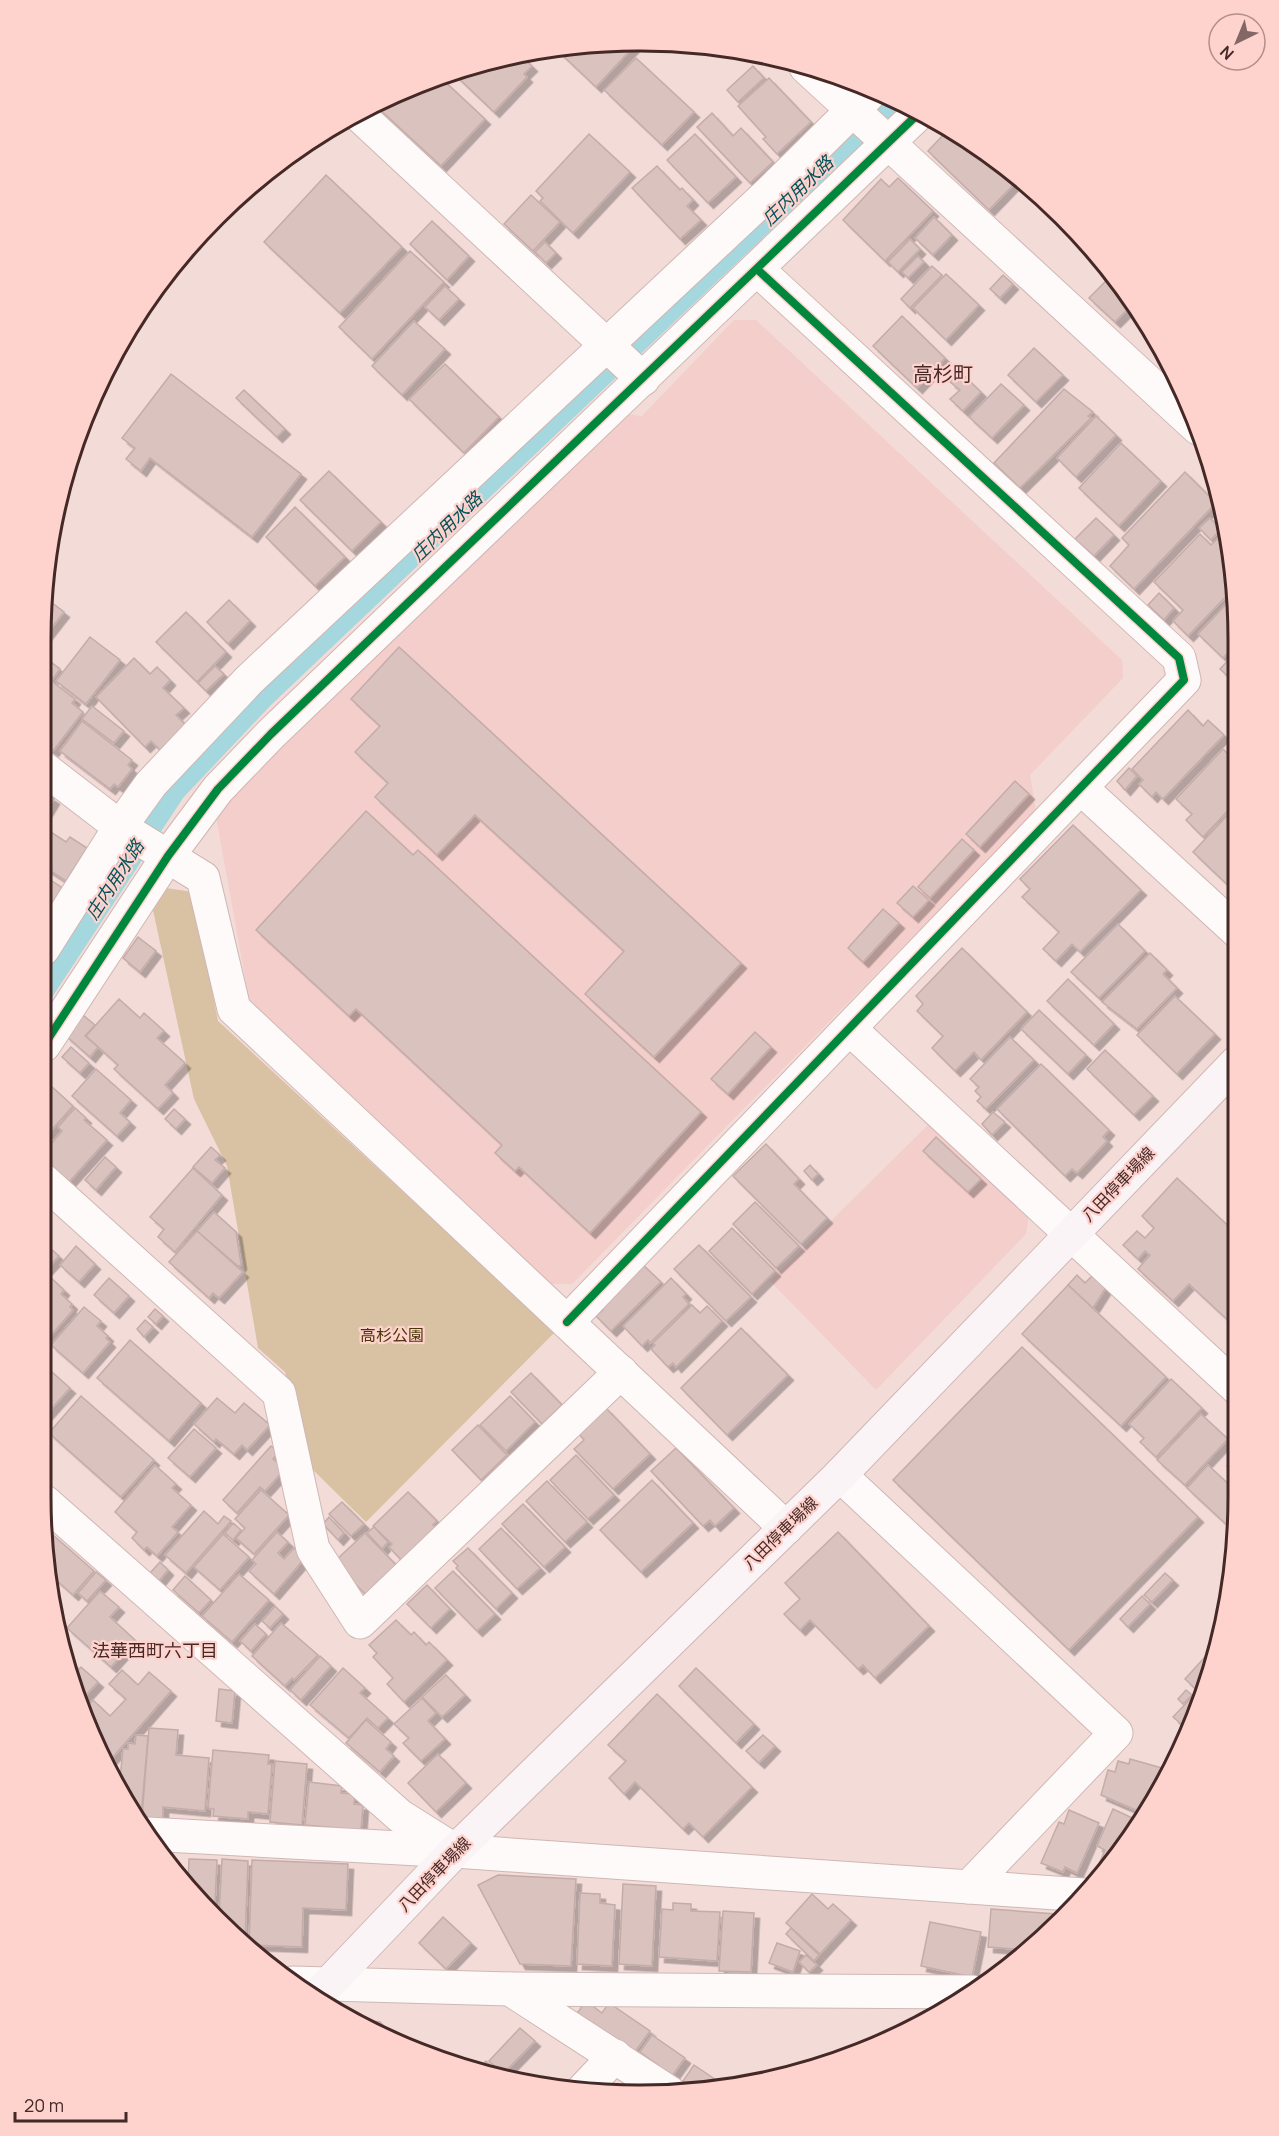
<svg xmlns="http://www.w3.org/2000/svg" width="1279" height="2136" font-family="Manrope,'Noto Sans JP',sans-serif">
<style>
.built{fill:#f4ceca}
.green{fill:#d9c1a4}
.water{fill:#a5d8de}
.building{fill:#dac2bf;stroke:#c4aca9;stroke-width:1.5;filter:url(#shadow)}
.lines{fill:none;stroke-linecap:round;stroke-linejoin:round}
.street-casing{stroke:#ceb7b4;stroke-width:35}
.secondary-casing{stroke:#ceb7b4;stroke-width:35}
.street{stroke:#fdfaf9;stroke-width:33}
.secondary{stroke:#fbf4f7;stroke-width:33}
.cycleway-casing{stroke:#fed2cd;stroke-width:11}
.cycleway{stroke:#00873e;stroke-width:8}
.labels{text-anchor:middle;stroke-width:4.5;stroke-linejoin:round;paint-order:stroke}
.street-label{font-size:16px;fill:#452927;stroke:#fed2cd}
.park-label{font-size:16px;fill:#493604;stroke:#fed2cd}
.water-label{font-size:18px;font-style:italic;fill:#05535a;stroke:#fed2cd}
.neighbourhood-label{font-size:18px;fill:#452927;stroke:#fed2cd}
.quarter-label{font-size:20px;fill:#452927;stroke:#fed2cd}
.rim{fill:none;stroke:#452927;stroke-width:3}
</style>
<defs>
<filter id="shadow"><feDropShadow dx="5.5" dy="5.5" stdDeviation="0" flood-color="#0004"/></filter>
</defs>
<rect width="100%" height="100%" fill="#f3dbd8"/>
<g class="built">
<polygon points="734,320 756,320 1122,660 1123,678 1030,775 1036,811 572,1284 551,1284 249,999 215,811 620,413 642,416"/>
<polygon points="930,1123 1029,1215 1026,1234 876,1390 770,1281"/>
</g>
<polygon class="green" points="159,887 193,892 218,1021 555,1332 366,1522 311,1468 285,1372 258,1348 227,1166 194,1099 151,901"/>
<polygon class="water" points="889,97 903,105 271,705 183,798 43,1011 43,976 161,796 249,702"/>
<g class="building">
<polygon points="635,41 637,43 596,87 558,51 561,48"/>
<polygon points="518,53 532,66 524,74 527,77 494,112 453,73"/>
<polygon points="636,58 694,112 662,145 604,90"/>
<polygon points="753,66 764,78 738,102 727,90"/>
<polygon points="440,77 485,119 441,166 375,105 411,86"/>
<polygon points="769,78 811,122 777,154 763,139 766,137 738,106"/>
<polygon points="712,113 733,136 741,128 773,162 750,183 697,127"/>
<polygon points="946,132 959,145 966,138 973,142 1017,181 989,210 928,151"/>
<polygon points="589,134 630,172 573,233 540,201 543,198 536,191"/>
<polygon points="695,134 736,177 708,203 667,160"/>
<polygon points="657,166 680,190 682,188 693,200 687,206 701,220 680,239 632,188"/>
<polygon points="326,175 402,247 340,313 264,242"/>
<polygon points="898,178 933,211 885,261 843,220 881,179 889,187"/>
<polygon points="1020,183 1052,212 1050,214"/>
<polygon points="531,195 560,222 533,251 504,224"/>
<polygon points="934,217 952,235 933,255 915,238"/>
<polygon points="432,221 469,256 447,280 410,244"/>
<polygon points="910,239 920,249 898,272 888,262"/>
<polygon points="545,242 556,253 546,263 535,252"/>
<polygon points="1088,243 1098,256 1097,258 1084,246"/>
<polygon points="410,251 444,282 372,359 339,327"/>
<polygon points="918,256 924,262 908,278 902,272"/>
<polygon points="932,266 942,275 910,308 901,299"/>
<polygon points="946,274 979,305 946,340 913,308"/>
<polygon points="1003,275 1013,284 1000,298 990,289"/>
<polygon points="1112,275 1136,309 1134,311 1130,307 1115,322 1089,298"/>
<polygon points="445,286 459,299 439,320 425,307"/>
<polygon points="902,316 945,358 917,388 873,346"/>
<polygon points="414,321 445,349 402,395 372,366"/>
<polygon points="1034,348 1063,375 1036,402 1008,375"/>
<polygon points="445,364 499,417 464,453 409,399"/>
<polygon points="960,372 981,392 963,411 950,399 960,390 950,382"/>
<polygon points="171,374 301,474 252,537 150,458 141,471 126,459 135,448 122,438"/>
<polygon points="1001,384 1024,405 992,438 969,417"/>
<polygon points="1064,389 1093,412 1088,416 1091,418 1020,488 994,463"/>
<polygon points="244,390 285,429 277,437 236,398"/>
<polygon points="1096,416 1116,435 1076,477 1057,458"/>
<polygon points="1121,443 1161,481 1119,526 1079,488"/>
<polygon points="329,471 381,522 352,551 300,500"/>
<polygon points="1185,472 1216,503 1134,589 1110,566 1129,545 1122,538"/>
<polygon points="295,507 345,557 315,586 266,537"/>
<polygon points="1096,518 1114,535 1094,556 1075,539"/>
<polygon points="1210,518 1221,529 1211,540 1199,528"/>
<polygon points="1200,534 1211,545 1217,539 1227,548 1227,559 1235,587 1188,636 1173,621 1183,610 1154,582"/>
<polygon points="1159,593 1174,608 1164,620 1148,605"/>
<polygon points="1236,594 1237,643 1223,658 1198,634"/>
<polygon points="43,596 64,612 42,640 42,600"/>
<polygon points="229,600 250,621 228,644 207,622"/>
<polygon points="186,612 226,652 197,682 156,642"/>
<polygon points="90,637 120,660 86,704 56,681"/>
<polygon points="399,647 741,963 654,1057 585,994 624,951 475,815 437,855 375,797 388,783 355,752 380,726 351,699"/>
<polygon points="1237,651 1237,685 1220,669"/>
<polygon points="134,658 150,674 157,667 170,680 163,688 184,708 176,715 186,725 161,751 151,741 145,747 96,697"/>
<polygon points="47,659 60,669 52,680 42,673 42,665"/>
<polygon points="215,666 224,674 206,691 198,683"/>
<polygon points="42,674 75,699 72,703 83,712 53,751 42,743 45,739 42,737"/>
<polygon points="92,706 124,731 114,743 82,719"/>
<polygon points="1188,710 1203,726 1208,720 1224,735 1163,799 1156,792 1152,797 1139,784 1143,780 1132,769"/>
<polygon points="82,721 132,760 128,765 132,769 118,787 114,784 110,789 60,751"/>
<polygon points="1223,749 1237,763 1237,801 1203,837 1186,820 1192,814 1176,799"/>
<polygon points="1129,768 1137,776 1125,790 1117,781"/>
<polygon points="1015,781 1029,794 980,847 966,834"/>
<polygon points="43,792 54,799 43,817"/>
<polygon points="1237,805 1237,886 1233,890 1193,852"/>
<polygon points="366,811 413,855 418,850 701,1112 590,1233 519,1167 515,1171 495,1153 502,1145 356,1009 349,1016 256,930"/>
<polygon points="1073,825 1141,890 1080,952 1072,944 1056,961 1043,949 1059,932 1022,897 1030,889 1020,879"/>
<polygon points="43,827 66,842 70,837 87,848 66,881 43,866"/>
<polygon points="962,839 974,850 930,898 918,887"/>
<polygon points="46,877 67,891 43,923 43,881"/>
<polygon points="913,886 929,900 913,917 897,903"/>
<polygon points="883,909 899,923 863,962 848,948"/>
<polygon points="1118,924 1145,951 1099,998 1071,972"/>
<polygon points="138,937 156,951 140,972 123,958"/>
<polygon points="962,948 1027,1012 981,1060 974,1052 955,1071 932,1048 943,1036 917,1011 923,1004 916,996"/>
<polygon points="1150,953 1167,970 1163,974 1177,988 1137,1029 1102,1002"/>
<polygon points="1068,979 1114,1024 1094,1045 1047,1001"/>
<polygon points="1175,996 1215,1034 1177,1074 1137,1035"/>
<polygon points="119,999 140,1018 144,1013 164,1031 157,1038 185,1063 165,1085 173,1093 158,1109 114,1069 118,1065 86,1036"/>
<polygon points="1039,1010 1086,1055 1068,1074 1021,1029"/>
<polygon points="83,1015 95,1025 85,1036 98,1047 90,1057 65,1035"/>
<polygon points="755,1032 771,1047 728,1094 711,1079"/>
<polygon points="1010,1037 1034,1060 986,1109 977,1101 981,1097 975,1091 979,1087 970,1079"/>
<polygon points="71,1047 89,1063 80,1073 62,1057"/>
<polygon points="1105,1050 1153,1096 1134,1115 1087,1069"/>
<polygon points="1041,1064 1109,1130 1103,1137 1107,1141 1077,1173 1072,1169 1065,1176 997,1109"/>
<polygon points="96,1069 131,1100 120,1113 130,1122 117,1136 72,1096"/>
<polygon points="50,1085 73,1106 48,1134 44,1130 44,1093"/>
<polygon points="75,1108 86,1118 84,1120 107,1140 68,1183 44,1161 44,1152 62,1131 58,1127"/>
<polygon points="174,1109 185,1119 176,1129 165,1119"/>
<polygon points="993,1112 1005,1122 992,1135 982,1124"/>
<polygon points="936,1137 981,1179 968,1192 923,1151"/>
<polygon points="766,1144 799,1179 794,1184 827,1218 801,1244 733,1176"/>
<polygon points="211,1147 220,1155 215,1160 225,1168 212,1183 193,1167"/>
<polygon points="105,1157 116,1167 96,1190 85,1180"/>
<polygon points="810,1165 818,1174 812,1180 804,1171"/>
<polygon points="193,1168 222,1195 175,1252 158,1237 164,1229 150,1217"/>
<polygon points="1177,1178 1237,1234 1237,1320 1233,1325 1189,1284 1173,1301 1138,1269 1150,1255 1145,1251 1138,1259 1123,1245 1137,1231 1145,1238 1154,1228 1142,1216"/>
<polygon points="755,1202 799,1246 776,1268 733,1224"/>
<polygon points="214,1212 236,1232 241,1264 239,1267 197,1231"/>
<polygon points="732,1228 775,1271 752,1294 709,1251"/>
<polygon points="197,1231 243,1272 219,1298 213,1293 209,1298 169,1262"/>
<polygon points="44,1243 59,1256 44,1272"/>
<polygon points="699,1245 751,1297 726,1321 674,1269"/>
<polygon points="76,1246 95,1264 79,1282 60,1265"/>
<polygon points="642,1264 661,1282 611,1331 596,1316 603,1310 599,1306"/>
<polygon points="1094,1274 1107,1286 1093,1308 1068,1285 1077,1275 1085,1283"/>
<polygon points="48,1275 64,1290 61,1294 72,1304 70,1307 73,1310 46,1341 45,1279"/>
<polygon points="109,1278 129,1296 114,1313 94,1295"/>
<polygon points="671,1278 686,1294 683,1297 689,1304 650,1343 648,1340 642,1346 623,1326"/>
<polygon points="1068,1285 1166,1377 1121,1426 1022,1334"/>
<polygon points="692,1305 700,1313 707,1306 722,1321 676,1367 673,1363 668,1367 651,1349 655,1345 653,1343"/>
<polygon points="84,1307 101,1321 97,1326 108,1336 106,1338 110,1342 83,1373 51,1345"/>
<polygon points="155,1309 163,1316 156,1324 148,1317"/>
<polygon points="145,1320 153,1327 144,1337 137,1329"/>
<polygon points="741,1328 788,1375 727,1435 681,1388"/>
<polygon points="130,1340 201,1403 169,1441 97,1378"/>
<polygon points="1022,1347 1198,1517 1069,1650 893,1480"/>
<polygon points="45,1366 70,1388 45,1416"/>
<polygon points="531,1373 562,1405 542,1424 511,1392"/>
<polygon points="1171,1379 1202,1408 1156,1457 1140,1442 1144,1438 1129,1424"/>
<polygon points="81,1396 154,1460 121,1497 49,1433"/>
<polygon points="510,1396 535,1422 506,1451 480,1425"/>
<polygon points="217,1398 235,1413 244,1403 270,1425 247,1450 242,1445 234,1454 216,1439 214,1442 194,1424"/>
<polygon points="606,1408 650,1454 613,1489 574,1449 584,1440 579,1434"/>
<polygon points="1201,1414 1228,1439 1185,1485 1157,1460"/>
<polygon points="478,1425 507,1455 481,1480 452,1450"/>
<polygon points="194,1429 216,1448 190,1477 168,1458"/>
<polygon points="271,1446 279,1452 273,1459 285,1469 265,1491 260,1487 237,1513 223,1500"/>
<polygon points="676,1448 734,1508 715,1526 710,1520 703,1526 651,1471"/>
<polygon points="576,1455 614,1495 588,1519 550,1480"/>
<polygon points="1237,1455 1237,1476 1227,1466"/>
<polygon points="155,1465 176,1484 172,1488 191,1505 172,1527 178,1532 157,1556 147,1547 144,1550 132,1538 137,1532 115,1512"/>
<polygon points="1208,1465 1237,1492 1237,1514 1227,1525 1187,1488"/>
<polygon points="652,1480 693,1523 641,1572 600,1530"/>
<polygon points="547,1481 587,1522 565,1542 526,1501"/>
<polygon points="261,1490 289,1515 254,1554 236,1538 245,1528 235,1519"/>
<polygon points="408,1492 437,1521 433,1525 437,1528 402,1561 389,1547 392,1544 373,1526"/>
<polygon points="342,1502 364,1524 351,1536 329,1514"/>
<polygon points="523,1504 565,1547 544,1567 502,1524"/>
<polygon points="204,1511 218,1524 224,1516 231,1521 186,1573 165,1555"/>
<polygon points="329,1517 344,1533 338,1540 323,1524"/>
<polygon points="233,1523 241,1530 233,1540 225,1533"/>
<polygon points="374,1527 388,1542 382,1549 367,1533"/>
<polygon points="45,1528 94,1571 73,1595 46,1571"/>
<polygon points="501,1528 540,1568 517,1589 479,1549"/>
<polygon points="277,1532 288,1542 278,1553 284,1559 294,1548 305,1558 274,1594 249,1571 256,1564 252,1560"/>
<polygon points="838,1532 929,1626 875,1678 863,1665 858,1669 810,1620 800,1630 784,1614 800,1599 785,1583"/>
<polygon points="365,1533 398,1567 367,1596 334,1562"/>
<polygon points="223,1534 249,1557 220,1590 194,1567"/>
<polygon points="468,1548 512,1593 496,1609 456,1568 458,1566 453,1561"/>
<polygon points="160,1562 168,1570 159,1581 150,1573"/>
<polygon points="453,1571 495,1614 477,1631 435,1588"/>
<polygon points="96,1572 106,1580 87,1601 78,1593"/>
<polygon points="1165,1573 1173,1580 1152,1602 1144,1595"/>
<polygon points="239,1574 269,1600 232,1642 202,1616"/>
<polygon points="185,1576 211,1600 199,1613 173,1590"/>
<polygon points="427,1585 450,1609 431,1628 407,1604"/>
<polygon points="100,1591 119,1607 110,1617 135,1640 111,1667 67,1628"/>
<polygon points="1142,1596 1150,1604 1128,1627 1120,1619"/>
<polygon points="275,1606 283,1614 270,1628 262,1621"/>
<polygon points="396,1620 411,1635 414,1632 426,1645 429,1642 447,1660 404,1702 387,1684 393,1678 373,1657 377,1653 369,1645"/>
<polygon points="281,1623 318,1655 294,1680 292,1678 285,1686 252,1656"/>
<polygon points="255,1624 266,1634 251,1651 240,1641"/>
<polygon points="1213,1648 1207,1689 1203,1696 1185,1679"/>
<polygon points="64,1655 75,1665 68,1672"/>
<polygon points="320,1656 331,1666 301,1700 290,1690"/>
<polygon points="81,1667 98,1682 78,1704 69,1675 71,1672 74,1675"/>
<polygon points="343,1668 365,1688 360,1693 388,1718 378,1728 367,1718 349,1738 310,1705"/>
<polygon points="696,1668 754,1724 736,1743 679,1686"/>
<polygon points="122,1670 138,1685 149,1672 171,1691 105,1766 92,1736 98,1730 82,1713 93,1700 110,1716 126,1699 109,1684"/>
<polygon points="446,1675 465,1695 442,1717 422,1697"/>
<polygon points="219,1689 235,1691 232,1723 216,1721"/>
<polygon points="1186,1690 1192,1695 1183,1704 1178,1699"/>
<polygon points="657,1694 752,1787 703,1837 689,1823 683,1829 635,1782 624,1794 609,1778 626,1761 608,1745"/>
<polygon points="1195,1694 1201,1700 1187,1729 1173,1717"/>
<polygon points="422,1698 436,1713 428,1721 445,1739 421,1761 403,1743 409,1738 394,1724"/>
<polygon points="366,1720 391,1742 386,1749 394,1756 380,1772 346,1743"/>
<polygon points="149,1728 178,1730 176,1755 209,1758 205,1811 163,1807 163,1819 142,1817"/>
<polygon points="136,1735 148,1736 141,1817 137,1817 119,1789 123,1749 128,1749 128,1743 135,1744"/>
<polygon points="763,1735 775,1746 759,1763 746,1751"/>
<polygon points="213,1750 269,1755 268,1764 272,1764 268,1814 248,1812 248,1819 213,1816 214,1809 208,1808"/>
<polygon points="438,1754 466,1783 436,1812 408,1783"/>
<polygon points="1130,1759 1162,1768 1145,1814 1101,1795 1108,1770 1115,1772 1118,1761 1129,1764"/>
<polygon points="275,1761 307,1764 302,1825 270,1822"/>
<polygon points="309,1782 342,1786 341,1793 355,1794 354,1804 363,1805 361,1830 305,1825"/>
<polygon points="1113,1809 1141,1822 1103,1871 1097,1869 1105,1850 1097,1846"/>
<polygon points="1069,1810 1099,1823 1077,1873 1065,1867 1063,1872 1041,1863 1059,1822 1064,1824"/>
<polygon points="189,1859 217,1860 215,1902 205,1902 188,1885"/>
<polygon points="222,1859 248,1861 245,1941 219,1916"/>
<polygon points="252,1860 348,1864 346,1910 303,1908 302,1947 249,1945"/>
<polygon points="498,1875 576,1879 571,1966 520,1964 478,1885"/>
<polygon points="623,1884 656,1886 652,1966 619,1964"/>
<polygon points="580,1893 600,1894 600,1903 615,1905 612,1966 577,1964"/>
<polygon points="812,1894 828,1909 833,1904 851,1920 820,1954 786,1923"/>
<polygon points="673,1903 691,1904 691,1911 720,1912 717,1961 659,1957 662,1909 673,1910"/>
<polygon points="991,1909 1056,1914 1055,1927 1029,1950 988,1947"/>
<polygon points="723,1911 754,1913 751,1972 719,1971"/>
<polygon points="443,1917 471,1943 446,1969 419,1943"/>
<polygon points="930,1922 981,1932 972,1977 921,1966"/>
<polygon points="791,1928 819,1955 814,1961 786,1934"/>
<polygon points="777,1943 800,1951 793,1972 769,1963"/>
<polygon points="806,1955 817,1965 809,1972 799,1962"/>
<polygon points="586,2001 602,2013 609,2003 650,2031 632,2056 575,2016"/>
<polygon points="371,2021 380,2022 406,2047 365,2028"/>
<polygon points="520,2028 535,2041 503,2074 489,2061"/>
<polygon points="652,2035 685,2058 670,2079 656,2070 659,2066 640,2052"/>
<polygon points="486,2061 503,2077 477,2071"/>
<polygon points="694,2065 728,2088 696,2092 683,2081"/>
<polygon points="627,2079 650,2095 613,2094"/>
</g>
<g class="lines">
<g class="street-casing">
<g id="street">
<polyline points="806,67 1198,428"/>
<polyline points="358,114 643,379"/>
<polyline points="42,767 120,827 203,878 234,1009 786,1528"/>
<polyline points="1081,788 1237,931"/>
<polyline points="43,949 120,827 151,784 249,680 770,192 874,89"/>
<polyline points="850,1029 1237,1388"/>
<polyline points="44,1045 168,856 218,789 271,734 919,113"/>
<polyline points="44,1181 279,1393 313,1549 360,1622 621,1372"/>
<polyline points="567,1322 1184,680 1179,658 758,270"/>
<polyline points="840,1475 1116,1733 969,1887"/>
<polyline points="45,1502 400,1816 454,1850"/>
<polyline points="147,1834 455,1851 1084,1895"/>
<polyline points="293,1983 510,1989 972,1992"/>
<polyline points="510,1989 670,2093"/>
<polyline points="581,2092 615,2056"/>
</g>
</g>
<g class="secondary-casing">
<polyline id="secondary" points="316,1997 455,1851 840,1475 1237,1062"/>
</g>
<use href="#street" class="street"/>
<use href="#secondary" class="secondary"/>
<g class="cycleway-casing">
<g id="cycleway">
<polyline points="44,1045 168,856 218,789 271,734 919,113"/>
<polyline points="567,1322 1184,680 1179,658 758,270"/>
</g>
</g>
<use href="#cycleway" class="cycleway"/>
</g>
<g class="labels">
<g class="street-label">
<text transform="translate(1118 1184) rotate(-46)" y="6">八田停車場線</text>
<text transform="translate(780 1533) rotate(-44)" y="6">八田停車場線</text>
<text transform="translate(434 1874) rotate(-46)" y="6">八田停車場線</text>
</g>
<g class="park-label">
<text x="392" y="1341">高杉公園</text>
</g>
<g class="water-label">
<text transform="translate(798 191) rotate(-44)" y="6">庄内用水路</text>
<text transform="translate(447 527) rotate(-44)" y="6">庄内用水路</text>
<text transform="translate(115 880) rotate(-57)" y="6">庄内用水路</text>
</g>
<g class="neighbourhood-label">
<text x="155" y="1657">法華西町六丁目</text>
</g>
<g class="quarter-label">
<text x="943" y="381">高杉町</text>
</g>
</g>
<path d="M0 0H1279V2136H0ZM639 51H640A588 588 0 0 1 1228 639V1497A588 588 0 0 1 640 2085H639A588 588 0 0 1 51 1497V639A588 588 0 0 1 639 51Z" fill="#fed2cd" fill-rule="evenodd"/>
<path class="rim" d="M639 51H640A588 588 0 0 1 1228 639V1497A588 588 0 0 1 640 2085H639A588 588 0 0 1 51 1497V639A588 588 0 0 1 639 51Z"/>
<g transform="translate(1237 42) rotate(223)"><circle r="28" fill="#fed2cd" stroke="#b48e8b" stroke-width="1.5"/>
<path d="M0-4.5L10 22L0 15L-10 22Z" fill="#826765"/>
<text y="-9" font-size="16" font-weight="bold" text-anchor="middle" fill="#452927">N</text>
</g>
<path d="M15 2112v9h111v-9" fill="none" stroke="#452927" stroke-width="3"/>
<text x="24" y="2112" font-size="18" fill="#452927" stroke="#fed2cd" stroke-width="4.5" paint-order="stroke">20 m</text>
</svg>
